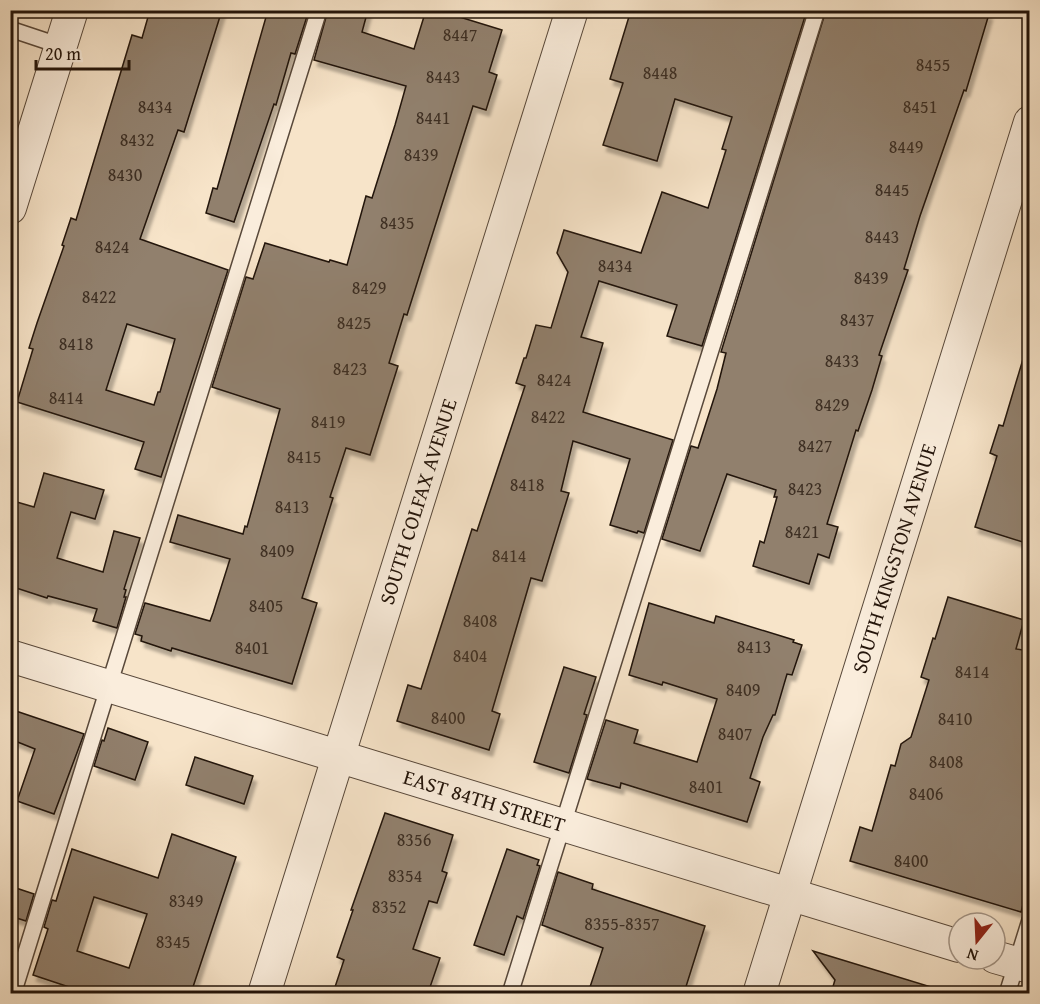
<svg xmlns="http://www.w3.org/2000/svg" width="1040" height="1004" font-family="'Gentium Book Plus',serif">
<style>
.building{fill:#91806d;stroke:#23140a;stroke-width:1.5;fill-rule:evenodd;filter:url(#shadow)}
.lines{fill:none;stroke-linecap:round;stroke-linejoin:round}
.lane-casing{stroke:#58483a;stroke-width:18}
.street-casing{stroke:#58483a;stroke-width:34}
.lane{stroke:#faeddc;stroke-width:15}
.street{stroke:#faeddc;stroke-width:32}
.labels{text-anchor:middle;stroke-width:4.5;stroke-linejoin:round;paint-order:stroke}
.number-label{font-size:18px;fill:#3e2f23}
.street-label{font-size:21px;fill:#23140a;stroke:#faeddc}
</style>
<defs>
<filter id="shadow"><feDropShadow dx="3.5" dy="6" stdDeviation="1.5" flood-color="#0004"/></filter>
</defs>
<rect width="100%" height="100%" fill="#f7e4c9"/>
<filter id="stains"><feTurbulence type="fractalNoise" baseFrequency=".00333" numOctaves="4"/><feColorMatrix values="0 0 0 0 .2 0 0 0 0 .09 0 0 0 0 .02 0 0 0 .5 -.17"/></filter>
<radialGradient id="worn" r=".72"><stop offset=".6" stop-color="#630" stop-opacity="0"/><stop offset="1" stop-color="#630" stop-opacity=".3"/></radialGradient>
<g class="building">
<path d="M150 10H222L184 132 178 130 140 239 228 270 161 477 135 469 144 442 17 402 33 349 29 348 37 323 64 246 62 245 71 218 76 220 132 35 142 38ZM127 324 175 339 160 392H158L154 405 106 390Z"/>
<polygon points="268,10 309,10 295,54 291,53 276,105 274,104 234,222 206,213 213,188 217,189"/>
<polygon points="328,10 368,10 362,32 414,49 426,10 437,10 502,30 489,72 497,75 486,110 473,106 407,315 404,314 389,363 398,366 370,455 346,448 330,497 333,498 302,598 317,603 292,684 172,648 171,651 141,641 142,636 135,634 145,603 210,621 213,613 230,559 170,542 178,515 243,534 245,526 247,527 280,409 212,387 246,277 253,279 265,243 329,262 330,260 347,265 366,196 372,198 395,125 406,86 314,60"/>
<polygon points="631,10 807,10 702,346 667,336 677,305 599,281 581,337 603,343 583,412 673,440 644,533 638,531 637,533 610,525 630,459 573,441 561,491 569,493 542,581 531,578 492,711 500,714 489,750 397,721 408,685 421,689 472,529 477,531 525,386 516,383 524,358 526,358 536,325 551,328 568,272 557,253 564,230 641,253 662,192 708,208 726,150 722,149 732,117 675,99 657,161 603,145 623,83 610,79"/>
<polygon points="826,10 976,10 989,14 966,91 964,90 920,216 904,269 908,270 879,355 882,356 872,390 858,431 856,430 827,524 838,527 829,558 818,554 809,584 753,566 760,541 764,543 777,497 774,497 776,490 727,474 700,551 662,539 691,446 698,448 717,389 726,353 721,352"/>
<polygon points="1023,359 1029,360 1029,544 975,527 997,456 990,453 999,425 1003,426"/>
<polygon points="44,473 104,490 95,519 71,512 57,558 103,572 114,531 140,538 124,589 126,590 124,597 126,597 117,628 93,621 97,609 48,596 47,598 10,586 10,500 34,507"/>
<polygon points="948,597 1024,620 1016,649 1029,651 1029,883 1021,912 850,861 860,827 872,831 891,765 895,766 901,744 911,737 929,680 921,677 933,638 935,639"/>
<polygon points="649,603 714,623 716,616 794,640 793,642 802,645 792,675 787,674 775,715 773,715 763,737 750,778 760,782 747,822 621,783 620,788 587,779 606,720 638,730 634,743 697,762 717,699 663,682 662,685 629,675"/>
<polygon points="564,667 596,677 584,714 587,715 569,773 534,762"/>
<polygon points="10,709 84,734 54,814 17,801 35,749 10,739"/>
<polygon points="108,728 148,742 135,780 94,766 102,740 104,741"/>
<polygon points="195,757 253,776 244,804 186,785"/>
<polygon points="385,813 453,835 442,871 447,873 437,903 429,901 413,949 440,958 428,993 333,993 344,960 337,957 353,910 351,910"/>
<path d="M172 834 236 857 191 993H87L33 975 48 929 44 927 52 900 56 901 72 849 158 878ZM94 897 147 914 129 968 77 951Z"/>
<polygon points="507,849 539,860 537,865 540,866 523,919 517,916 504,955 474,945"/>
<polygon points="558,872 593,884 592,889 705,926 684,993 588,993 603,948 542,925"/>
<polygon points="10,886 34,894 26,921 10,916"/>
<polygon points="813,951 931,987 930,993 831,993 835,980"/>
</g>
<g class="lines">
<g class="lane-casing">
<g id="lane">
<polyline points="10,29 61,46"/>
<polyline points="13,994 319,10"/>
<polyline points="510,994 817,10"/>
<polyline points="1007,994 1030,920"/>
</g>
</g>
<g class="street-casing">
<g id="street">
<polyline points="10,208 72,10"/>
<path id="s1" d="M10 656 959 946"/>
<polyline points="995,957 1030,967"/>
<path id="s2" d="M264 994 572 10"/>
<path id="s3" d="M759 994 1030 122"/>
</g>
</g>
<use href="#lane" class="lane"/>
<use href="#street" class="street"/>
</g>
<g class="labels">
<g class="number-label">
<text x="460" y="41">8447</text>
<text x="933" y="71">8455</text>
<text x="660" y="79">8448</text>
<text x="443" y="83">8443</text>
<text x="155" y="113">8434</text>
<text x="920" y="113">8451</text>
<text x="433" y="124">8441</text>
<text x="137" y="146">8432</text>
<text x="906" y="153">8449</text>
<text x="421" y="161">8439</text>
<text x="125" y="181">8430</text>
<text x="892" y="196">8445</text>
<text x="397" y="229">8435</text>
<text x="882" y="243">8443</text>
<text x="112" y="253">8424</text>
<text x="615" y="272">8434</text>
<text x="871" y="284">8439</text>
<text x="369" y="294">8429</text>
<text x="99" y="303">8422</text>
<text x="857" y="326">8437</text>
<text x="354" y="329">8425</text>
<text x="76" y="350">8418</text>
<text x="842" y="367">8433</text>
<text x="350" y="375">8423</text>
<text x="554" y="386">8424</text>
<text x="66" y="404">8414</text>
<text x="832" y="411">8429</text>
<text x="548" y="423">8422</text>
<text x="328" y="428">8419</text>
<text x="815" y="452">8427</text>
<text x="304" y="463">8415</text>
<text x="527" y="491">8418</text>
<text x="805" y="495">8423</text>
<text x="292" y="513">8413</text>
<text x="802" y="538">8421</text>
<text x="277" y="557">8409</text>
<text x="509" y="562">8414</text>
<text x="266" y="612">8405</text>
<text x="480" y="627">8408</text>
<text x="754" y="653">8413</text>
<text x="252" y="654">8401</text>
<text x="470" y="662">8404</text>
<text x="972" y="678">8414</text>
<text x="743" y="696">8409</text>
<text x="448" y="724">8400</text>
<text x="955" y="725">8410</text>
<text x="735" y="740">8407</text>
<text x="946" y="768">8408</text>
<text x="706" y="793">8401</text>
<text x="926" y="800">8406</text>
<text x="414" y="846">8356</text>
<text x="911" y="867">8400</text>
<text x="405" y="882">8354</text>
<text x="186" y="907">8349</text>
<text x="389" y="913">8352</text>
<text x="622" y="930">8355-8357</text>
<text x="173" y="948">8345</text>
</g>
<g class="street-label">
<text dy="7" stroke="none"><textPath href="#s2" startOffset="516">SOUTH COLFAX AVENUE</textPath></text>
<text dy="7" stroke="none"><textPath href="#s3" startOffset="456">SOUTH KINGSTON AVENUE</textPath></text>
<text dy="7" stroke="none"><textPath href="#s1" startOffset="496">EAST 84TH STREET</textPath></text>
</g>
</g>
<rect width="1040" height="1004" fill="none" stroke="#f7e4c9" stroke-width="36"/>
<rect x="12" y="12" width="1016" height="980" fill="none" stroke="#23140a" stroke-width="3"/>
<rect x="18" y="18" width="1004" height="968" fill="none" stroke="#23140a" stroke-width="1.5"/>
<g transform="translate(977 941) rotate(198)"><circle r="28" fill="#faeddc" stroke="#a49688" stroke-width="1.5"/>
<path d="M0-4.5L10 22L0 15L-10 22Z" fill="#8f2418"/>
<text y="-9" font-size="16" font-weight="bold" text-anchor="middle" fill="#23140a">N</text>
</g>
<path d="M36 60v9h93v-9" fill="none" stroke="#23140a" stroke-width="3"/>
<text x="45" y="60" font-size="18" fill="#23140a" stroke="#faeddc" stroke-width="4.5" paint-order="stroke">20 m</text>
<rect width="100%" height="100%" filter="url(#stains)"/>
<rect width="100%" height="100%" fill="url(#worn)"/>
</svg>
